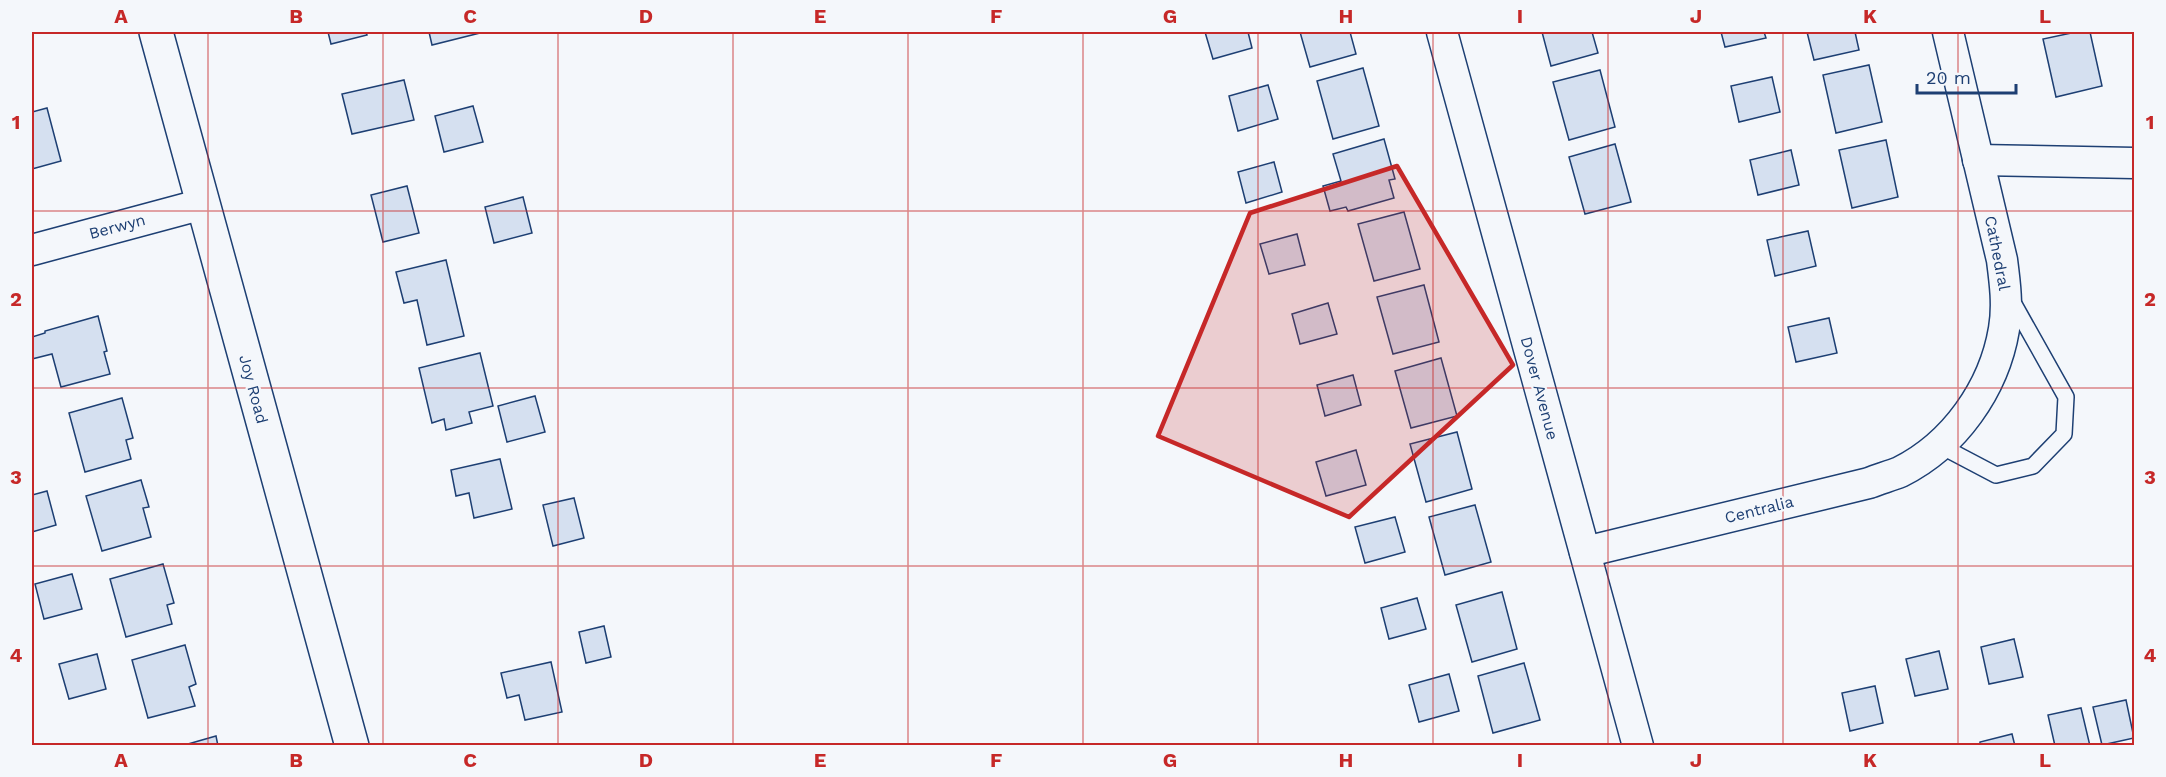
<svg xmlns="http://www.w3.org/2000/svg" width="2166" height="777" font-family="'Work Sans',sans-serif">
<style>
.building{fill:#d5e0f0;stroke:#1d3f73;stroke-width:1.5}
.lines{fill:none;stroke-linecap:round;stroke-linejoin:round}
.service-casing{stroke:#1d3f73;stroke-width:18}
.minor-casing{stroke:#1d3f73;stroke-width:33}
.secondary-casing{stroke:#1d3f73;stroke-width:36}
.service{stroke:#f4f7fb;stroke-width:15}
.minor{stroke:#f4f7fb;stroke-width:30}
.secondary{stroke:#f4f7fb;stroke-width:33}
.marked{fill:#c62828;fill-opacity:0.2;stroke:#c62828;stroke-width:4.5;stroke-linejoin:round}
.grid{fill:none;stroke:#c62828;stroke-width:1.5;stroke-opacity:0.55}
.labels{text-anchor:middle;stroke-width:4.5;stroke-linejoin:round;paint-order:stroke}
.street-label{font-size:16px;fill:#1d3f73;stroke:#f4f7fb}
.neatline{fill:none;stroke:#c62828;stroke-width:2}
.grid-label{font-size:20px;text-anchor:middle;font-weight:bold;fill:#c62828}
</style>
<rect width="100%" height="100%" fill="#f4f7fb"/>
<g class="building">
<polygon points="328,32 366,32 367,35 331,44"/>
<polygon points="429,32 484,32 432,45"/>
<polygon points="1205,32 1248,32 1252,48 1213,59"/>
<polygon points="1300,32 1350,32 1356,54 1310,67"/>
<polygon points="1542,32 1592,32 1598,53 1551,66"/>
<polygon points="1721,32 1764,32 1766,38 1725,47"/>
<polygon points="1807,32 1855,32 1859,50 1814,60"/>
<polygon points="2076,32 2090,32 2102,86 2056,97 2043,39"/>
<polygon points="1869,65 1882,122 1836,133 1823,75"/>
<polygon points="1363,68 1379,126 1333,139 1317,81"/>
<polygon points="1600,70 1615,127 1569,140 1553,82"/>
<polygon points="1772,77 1780,112 1739,122 1731,86"/>
<polygon points="404,80 414,120 352,134 342,94"/>
<polygon points="1268,85 1278,119 1238,131 1229,96"/>
<polygon points="473,106 483,142 444,152 435,116"/>
<polygon points="47,108 61,161 32,169 32,112"/>
<polygon points="1384,139 1395,179 1389,180 1394,198 1348,211 1346,207 1330,211 1323,186 1341,181 1333,154"/>
<polygon points="1886,140 1898,197 1852,208 1839,150"/>
<polygon points="1615,144 1631,202 1585,214 1569,157"/>
<polygon points="1791,150 1799,185 1758,195 1750,160"/>
<polygon points="1274,162 1282,192 1246,203 1238,172"/>
<polygon points="407,186 419,233 383,242 371,195"/>
<polygon points="523,197 532,233 494,243 485,207"/>
<polygon points="1404,212 1420,269 1374,281 1358,224"/>
<polygon points="1808,231 1816,266 1775,276 1767,240"/>
<polygon points="1297,234 1305,265 1269,274 1260,244"/>
<polygon points="446,260 464,336 427,345 417,300 404,303 396,272"/>
<polygon points="1424,285 1439,342 1393,354 1377,297"/>
<polygon points="1328,303 1337,334 1300,344 1292,314"/>
<polygon points="98,316 107,351 104,352 110,374 61,387 52,354 32,359 32,337 45,333 45,331"/>
<polygon points="1829,318 1837,353 1796,362 1788,327"/>
<polygon points="480,353 493,406 469,412 472,423 446,430 444,419 432,423 419,368"/>
<polygon points="1441,358 1457,416 1411,428 1395,371"/>
<polygon points="1353,375 1361,405 1325,416 1317,385"/>
<polygon points="535,396 545,432 507,442 498,406"/>
<polygon points="122,398 133,438 126,440 131,459 85,472 69,413"/>
<polygon points="1457,432 1472,489 1426,502 1410,444"/>
<polygon points="1356,450 1366,485 1326,496 1316,462"/>
<polygon points="500,459 512,509 474,518 469,493 456,496 451,470"/>
<polygon points="141,480 149,507 143,508 151,537 102,551 86,496"/>
<polygon points="47,491 56,525 32,532 32,495"/>
<polygon points="574,498 584,538 553,546 543,505"/>
<polygon points="1475,505 1491,562 1445,575 1429,517"/>
<polygon points="1395,517 1405,552 1365,563 1355,527"/>
<polygon points="163,564 174,603 167,605 172,624 126,637 110,579"/>
<polygon points="72,574 82,609 44,619 35,584"/>
<polygon points="1502,592 1517,649 1472,662 1456,605"/>
<polygon points="1417,598 1426,629 1389,639 1381,608"/>
<polygon points="604,626 611,657 586,663 579,632"/>
<polygon points="2014,639 2023,677 1989,684 1981,647"/>
<polygon points="185,645 196,684 189,687 195,706 148,718 132,660"/>
<polygon points="1939,651 1948,689 1915,696 1906,659"/>
<polygon points="97,654 106,689 69,699 59,664"/>
<polygon points="551,662 562,712 525,720 519,695 507,698 501,673"/>
<polygon points="1524,663 1540,720 1493,733 1478,676"/>
<polygon points="1449,674 1459,711 1419,722 1409,685"/>
<polygon points="1875,686 1883,723 1850,731 1842,693"/>
<polygon points="2126,700 2134,738 2102,745 2093,707"/>
<polygon points="2081,708 2090,746 2055,746 2048,715"/>
<polygon points="2012,734 2015,746 1980,746 1980,742"/>
<polygon points="216,736 218,746 181,746"/>
</g>
<g class="lines">
<g class="service-casing">
<polyline id="service" points="1939,445 1996,475 2033,466 2064,434 2066,397 2011,299"/>
</g>
<g class="minor-casing">
<g id="minor">
<polyline points="1442,32 1638,746"/>
<polyline points="1978,160 2134,163"/>
<polyline points="32,250 203,204"/>
<path d="M1585 552 1869 483C1879 479 1890 476 1900 472 1954 445 1994 389 2004 329 2008 306 2005 283 2002 260L1948 32"/>
</g>
</g>
<g class="secondary-casing">
<polyline id="secondary" points="156,32 352,746"/>
</g>
<use href="#service" class="service"/>
<use href="#minor" class="minor"/>
<use href="#secondary" class="secondary"/>
</g>
<path class="marked" d="M1397 166 1513 365 1349 517 1158 436 1250 213Z"/>
<path class="grid" d="M208 32V746M383 32V746M558 32V746M733 32V746M908 32V746M1083 32V746M1258 32V746M1433 32V746M1608 32V746M1783 32V746M1958 32V746M32 211H2134M32 388H2134M32 566H2134"/>
<g class="labels">
<g class="street-label">
<text transform="translate(117 226) rotate(-15)" y="6">Berwyn</text>
<text transform="translate(1998 253) rotate(79)" y="6">Cathedral</text>
<text transform="translate(1540 388) rotate(75)" y="6">Dover Avenue</text>
<text transform="translate(254 389) rotate(75)" y="6">Joy Road</text>
<text transform="translate(1759 509) rotate(-14)" y="6">Centralia</text>
</g>
</g>
<rect width="2166" height="777" fill="none" stroke="#f4f7fb" stroke-width="66"/>
<path d="M1917 84v9h99v-9" fill="none" stroke="#1d3f73" stroke-width="3"/>
<text x="1926" y="84" font-size="18" fill="#1d3f73" stroke="#f4f7fb" stroke-width="4.5" paint-order="stroke">20 m</text>
<rect x="33" y="33" width="2100" height="711" class="neatline"/>
<g class="grid-label">
<text x="121" y="23">A</text>
<text x="296" y="23">B</text>
<text x="470" y="23">C</text>
<text x="646" y="23">D</text>
<text x="820" y="23">E</text>
<text x="996" y="23">F</text>
<text x="1170" y="23">G</text>
<text x="1346" y="23">H</text>
<text x="1520" y="23">I</text>
<text x="1696" y="23">J</text>
<text x="1870" y="23">K</text>
<text x="2045" y="23">L</text>
<text x="16" y="129">1</text>
<text x="2150" y="129">1</text>
<text x="16" y="306">2</text>
<text x="2150" y="306">2</text>
<text x="16" y="484">3</text>
<text x="2150" y="484">3</text>
<text x="16" y="662">4</text>
<text x="2150" y="662">4</text>
<text x="121" y="767">A</text>
<text x="296" y="767">B</text>
<text x="470" y="767">C</text>
<text x="646" y="767">D</text>
<text x="820" y="767">E</text>
<text x="996" y="767">F</text>
<text x="1170" y="767">G</text>
<text x="1346" y="767">H</text>
<text x="1520" y="767">I</text>
<text x="1696" y="767">J</text>
<text x="1870" y="767">K</text>
<text x="2045" y="767">L</text>
</g>
</svg>
